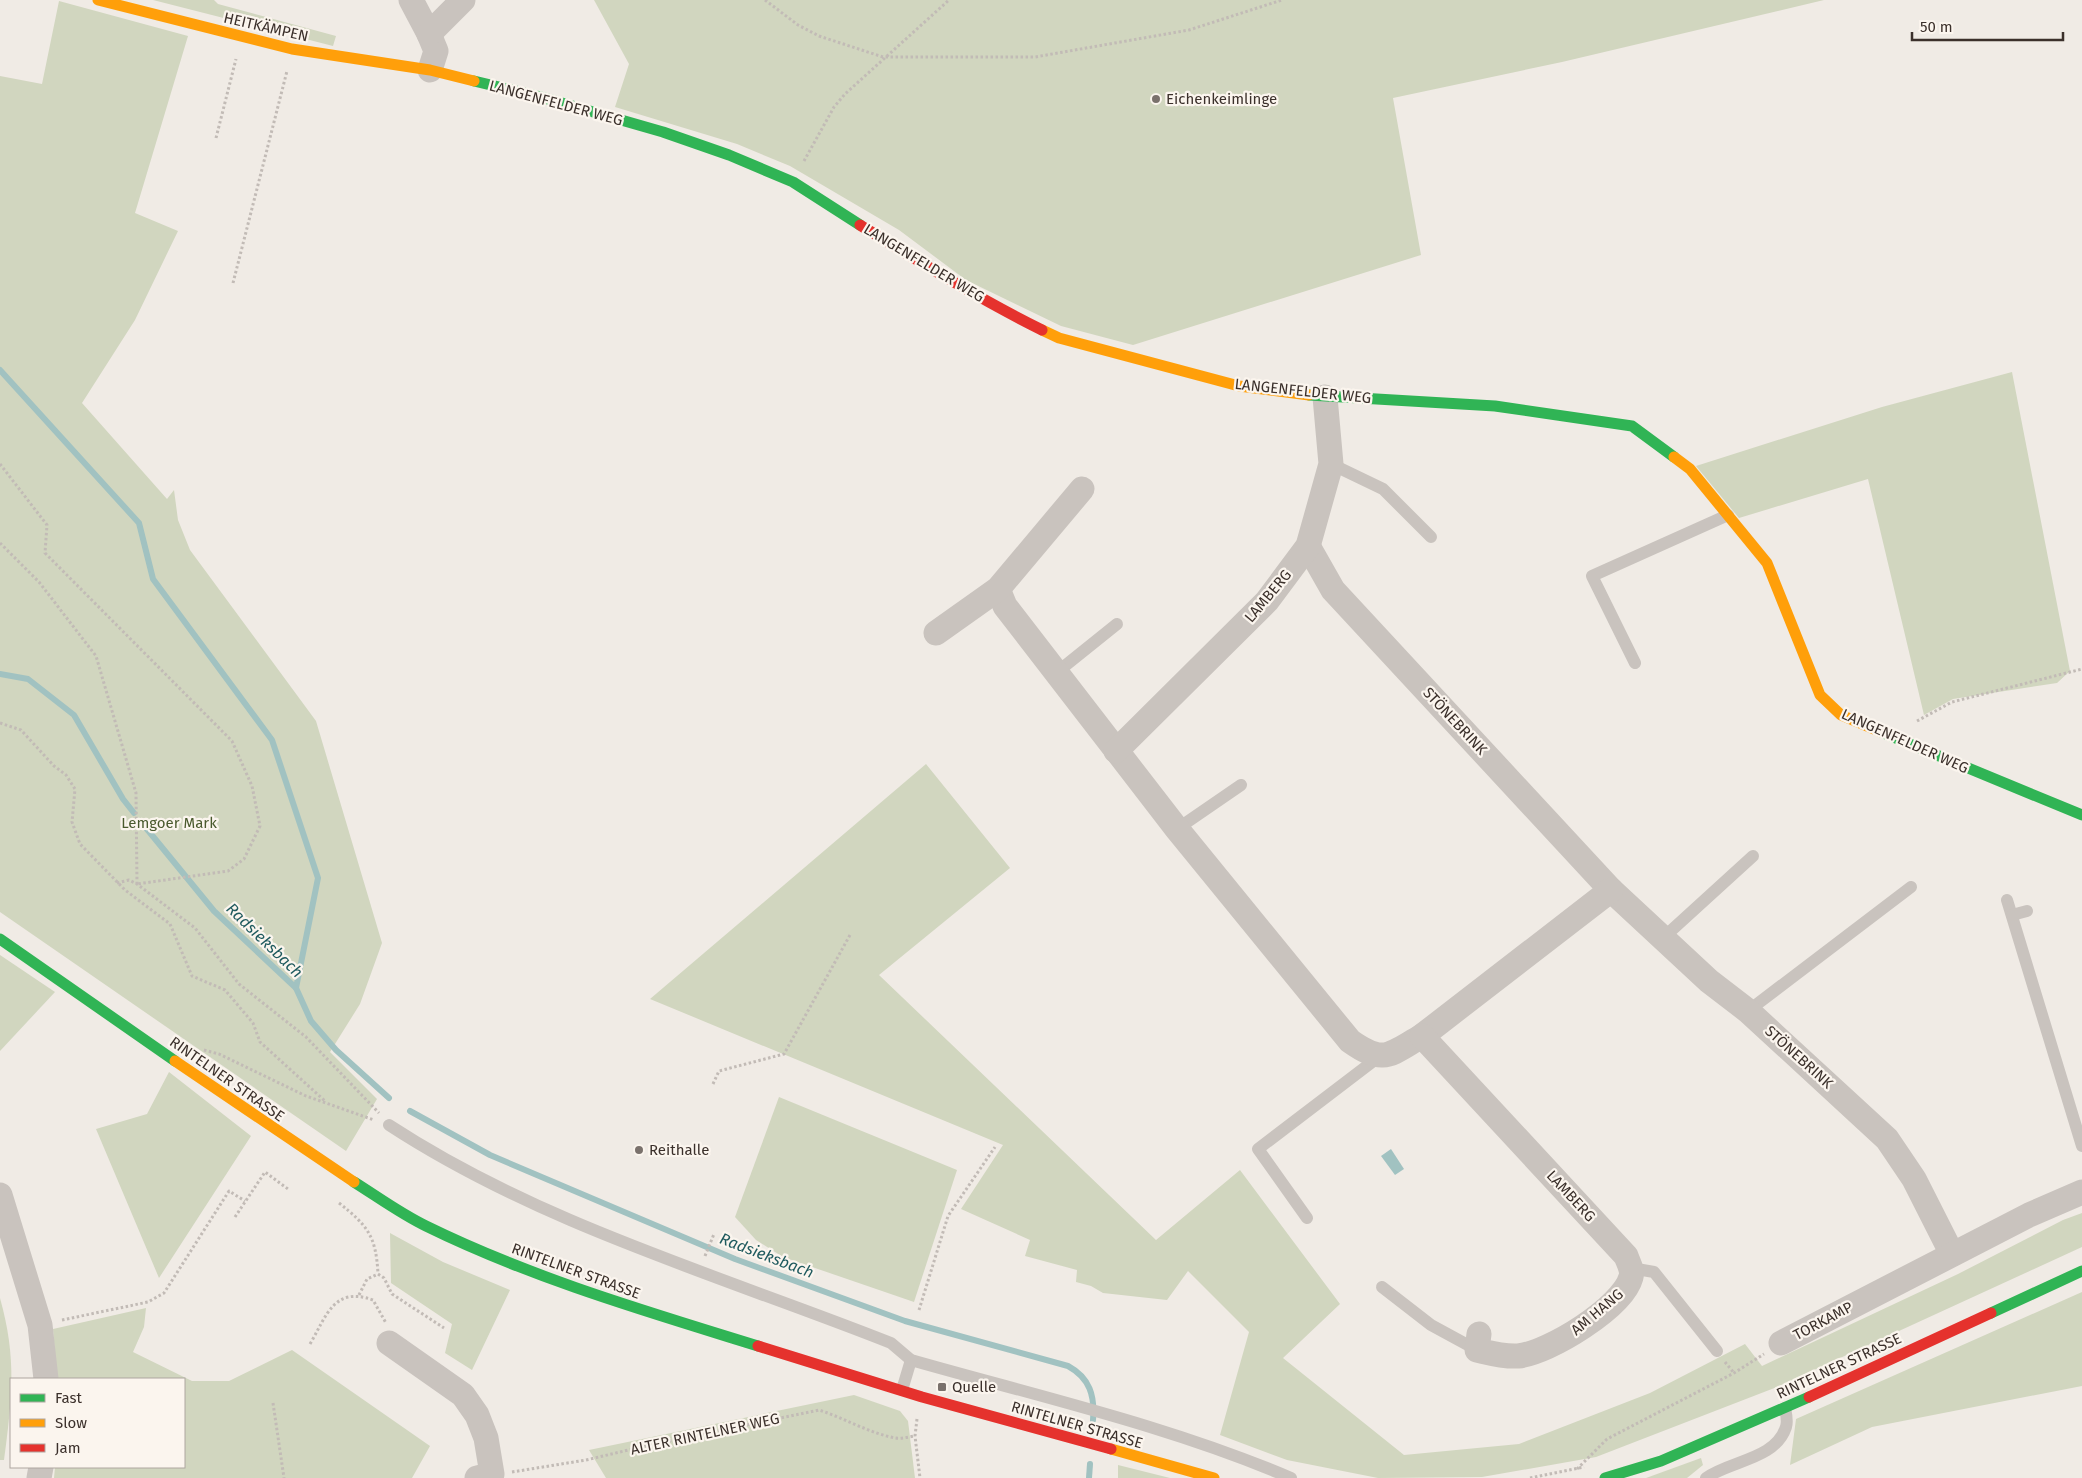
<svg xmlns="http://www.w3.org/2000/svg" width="2082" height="1478" font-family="'Fira Sans',sans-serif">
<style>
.green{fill:#d1d6bf}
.water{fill:#a1c2c1}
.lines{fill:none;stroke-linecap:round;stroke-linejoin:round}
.stream{stroke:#a1c2c1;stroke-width:6}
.path{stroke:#c2bbb6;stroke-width:3;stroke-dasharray:2.5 2.5;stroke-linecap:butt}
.lane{stroke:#c9c3be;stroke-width:12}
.street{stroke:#c9c3be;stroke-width:25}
.fast{stroke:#30b455;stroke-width:11}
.slow{stroke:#ff9f0a;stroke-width:11}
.jam{stroke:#e5322d;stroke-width:11}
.poi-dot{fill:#7a716c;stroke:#fbf5ee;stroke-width:2}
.labels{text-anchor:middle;stroke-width:4.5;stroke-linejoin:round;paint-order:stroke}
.street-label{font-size:15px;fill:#3b302b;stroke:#fbf5ee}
.poi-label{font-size:15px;fill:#3b302b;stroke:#fbf5ee;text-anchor:start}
.park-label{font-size:15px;fill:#4a5a2e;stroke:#fbf5ee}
.water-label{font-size:16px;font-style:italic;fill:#1f5a5e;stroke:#fbf5ee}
</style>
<rect width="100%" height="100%" fill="#f0ebe5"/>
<g class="green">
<polygon points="153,0 214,0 218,4 336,36 333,46"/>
<polygon points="594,0 1824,0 1562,62 1393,98 1421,255 1133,345 1061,326 966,280 899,230 790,166 737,144 615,107 629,64"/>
<polygon points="59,1 188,36 135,213 178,231 135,320 82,403 167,499 174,490 178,520 190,550 316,721 382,943 360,1004 330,1052 377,1099 346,1151 0,912 0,76 42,84"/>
<polygon points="2012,372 2070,671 2057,683 1953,699 1924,715 1868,479 1739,518 1696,466 1882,407"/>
<polygon points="926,764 1010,868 879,975 1156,1240 1240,1170 1340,1304 1283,1358 1404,1455 1519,1444 1650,1393 1745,1344 1762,1366 1958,1274 2063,1220 2082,1213 2082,1247 1777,1387 1596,1457 1482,1477 1378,1478 1287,1460 1220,1435 1249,1332 1188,1271 1167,1300 1103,1293 1091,1286 1076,1282 1077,1270 1025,1256 1030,1240 961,1209 1003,1145 650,999"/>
<polygon points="0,955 55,992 0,1051"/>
<polygon points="169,1072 251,1136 159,1278 96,1129 147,1114"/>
<polygon points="779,1097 957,1170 914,1302 783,1257 756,1240 735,1217"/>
<polygon points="390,1233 443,1262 510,1290 472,1370 445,1353 452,1324 391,1283"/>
<polygon points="2082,1292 2082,1386 1872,1427 1790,1465 1796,1419"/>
<path d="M0 1298C17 1359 12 1398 4 1460H0Z"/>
<polygon points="146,1308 144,1327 133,1352 192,1381 229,1381 292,1350 430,1446 412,1478 54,1478 55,1467 184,1467 184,1379 57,1379 53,1329"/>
<polygon points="854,1395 900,1411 908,1421 915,1478 606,1478 589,1450"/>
<polygon points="1701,1458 1703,1465 1687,1478 1646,1478"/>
<polygon points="1118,1465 1170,1478 1118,1478"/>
</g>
<polygon class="water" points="1391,1149 1404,1169 1395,1175 1381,1156"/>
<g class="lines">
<g class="stream">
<polyline points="0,370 139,523 153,579 272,740 318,878 296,988"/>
<polyline points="0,674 28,679 74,715 123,799 134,813"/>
<polyline points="142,823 214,911 296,988 311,1021 336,1050 389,1098"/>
<path d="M410 1111 490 1155 735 1259 905 1321 1068 1366C1090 1378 1095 1396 1093 1420"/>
<polyline points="1089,1478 1090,1464"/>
</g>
<g class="path">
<polyline points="765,0 798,25 819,36 883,57 1035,57 1189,30 1282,0"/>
<polyline points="216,138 236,59"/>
<polyline points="804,161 834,107 845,94 949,0"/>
<polyline points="233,283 287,71"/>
<polyline points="0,464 47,525 45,553 232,741 252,786 260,826 244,859 228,871 137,884"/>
<polyline points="0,543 39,582 96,656 136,793 137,884"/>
<polyline points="1917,721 1952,702 2082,669"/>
<polyline points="0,723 21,730 54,766 66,775 75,789 72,822 80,844 125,890 170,924 192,976 225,990 253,1023 260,1042 325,1101"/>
<polyline points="117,883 129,880 137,884 195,928 239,984 306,1037 379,1113"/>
<polyline points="204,1050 219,1054 306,1096 374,1120"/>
<polyline points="713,1084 719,1071 784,1054 850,935"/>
<path d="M339 1203C368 1226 376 1236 378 1274"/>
<polyline points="235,1217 265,1172 288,1189"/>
<polyline points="705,1256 714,1234"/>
<polyline points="359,1295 367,1279 378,1274 384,1278 392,1294 444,1328"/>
<polyline points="919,1310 948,1216 995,1147"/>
<polyline points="62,1320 148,1302 164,1293 229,1191 245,1201"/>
<path d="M310 1344C327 1315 334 1286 373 1300L386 1323"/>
<polyline points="1725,1362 1734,1373"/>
<polyline points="273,1403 284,1478"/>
<polyline points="917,1419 915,1436 920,1478"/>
<polyline points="1577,1469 1607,1439 1734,1373 1764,1354"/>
<path d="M512 1472 586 1460 654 1444 819 1410C844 1418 869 1433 895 1438 901 1439 908 1437 915 1436"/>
<polyline points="1530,1478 1584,1467"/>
</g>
<g class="lane">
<polyline points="1331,464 1383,489 1431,537"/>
<polyline points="1635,663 1592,576 1728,515"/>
<polyline points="1056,673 1117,624"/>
<polyline points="1177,829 1241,785"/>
<polyline points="2007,900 2082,1146"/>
<polyline points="2012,915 2027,911"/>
<polyline points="1663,938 1753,856"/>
<polyline points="1748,1011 1911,887"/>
<path d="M389 1125C542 1225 722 1276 891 1343L911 1360C1037 1396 1170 1426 1291 1478"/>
<polyline points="1307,1218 1258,1149 1380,1056"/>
<polyline points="1631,1268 1654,1272 1717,1351"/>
<polyline points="1382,1287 1431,1325 1477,1350"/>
<polyline points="902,1390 911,1360"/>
<path d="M1706 1478C1731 1460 1775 1460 1786 1427 1788 1421 1786 1413 1785 1408"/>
</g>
<g class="street">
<polyline points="411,0 429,34 436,51 430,70"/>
<polyline points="429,34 463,0"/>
<polyline points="1308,546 1333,590 1611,890 1709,981 1748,1011 1887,1139 1914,1179 1952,1254"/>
<path d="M998 589 1005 606 1177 829 1350 1041C1384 1065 1389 1055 1422 1036L1611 890"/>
<polyline points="936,633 998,589 1082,489"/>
<polyline points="1116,751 1267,601 1308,546 1331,464 1325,397"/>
<path d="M1422 1036 1626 1256C1628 1262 1633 1270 1631 1277 1623 1307 1549 1353 1518 1356 1504 1357 1490 1353 1477 1350L1479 1334"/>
<polyline points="0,1195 40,1325 46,1379"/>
<polyline points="389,1343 463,1395 477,1415 486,1438 492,1474 477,1478"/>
<polyline points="1781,1343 2029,1215 2082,1192"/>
<polyline points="39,1478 41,1467"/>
</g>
<g class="fast">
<polyline points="474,81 541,97 663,132 729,155 793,182 860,225"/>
<polyline points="1309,395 1495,406 1632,426 1674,457"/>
<polyline points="1881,732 2082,815"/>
<polyline points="0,939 175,1061"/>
<path d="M354 1182C378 1197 401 1214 426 1226 532 1278 645 1311 758 1346"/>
<polyline points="1991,1313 2082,1271"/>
<polyline points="1605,1478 1661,1461 1809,1397"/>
</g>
<g class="slow">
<polyline points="98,0 292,49 430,70 474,81"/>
<polyline points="1042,330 1059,338 1239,386 1309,395"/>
<polyline points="1674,457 1690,469 1767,563 1820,695 1841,715 1881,732"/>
<polyline points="175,1061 354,1182"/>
<polyline points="1111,1449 1214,1478"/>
</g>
<g class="jam">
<path d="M860 225C920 262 979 299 1042 330"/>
<polyline points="758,1346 922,1397 1111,1449"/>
<polyline points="1809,1397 1991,1313"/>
</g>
</g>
<g class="poi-dot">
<circle cx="1156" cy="99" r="5"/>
<circle cx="639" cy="1150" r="5"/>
<rect x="937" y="1382" width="10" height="10" rx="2.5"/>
</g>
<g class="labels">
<g class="street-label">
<text transform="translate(266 27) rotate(13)" y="5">HEITKÄMPEN</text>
<text transform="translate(556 103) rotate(15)" y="5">LANGENFELDER WEG</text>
<text transform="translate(924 263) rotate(31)" y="5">LANGENFELDER WEG</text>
<text transform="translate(1303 391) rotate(6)" y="5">LANGENFELDER WEG</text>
<text transform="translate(1268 596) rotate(-50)" y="5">LAMBERG</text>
<text transform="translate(1455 721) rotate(47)" y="5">STÖNEBRINK</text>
<text transform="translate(1905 741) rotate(24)" y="5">LANGENFELDER WEG</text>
<text transform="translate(1799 1057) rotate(42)" y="5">STÖNEBRINK</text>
<text transform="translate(227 1079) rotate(35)" y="5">RINTELNER STRASSE</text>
<text transform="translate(1571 1196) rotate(47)" y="5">LAMBERG</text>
<text transform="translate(576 1271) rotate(20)" y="5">RINTELNER STRASSE</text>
<text transform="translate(1597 1312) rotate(-40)" y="5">AM HANG</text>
<text transform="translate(1823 1321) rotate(-28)" y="5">TORKAMP</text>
<text transform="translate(1839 1366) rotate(-25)" y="5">RINTELNER STRASSE</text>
<text transform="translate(1077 1425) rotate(16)" y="5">RINTELNER STRASSE</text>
<text transform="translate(705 1434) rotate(-12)" y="5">ALTER RINTELNER WEG</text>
</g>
<g class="poi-label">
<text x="1166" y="104">Eichenkeimlinge</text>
<text x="649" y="1155">Reithalle</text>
<text x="952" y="1392">Quelle</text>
</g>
<g class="park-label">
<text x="169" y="828">Lemgoer Mark</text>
</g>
<g class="water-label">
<text transform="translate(265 940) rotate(44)" y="6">Radsieksbach</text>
<text transform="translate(767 1255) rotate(21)" y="6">Radsieksbach</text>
</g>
</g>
<rect x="10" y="1378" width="175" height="90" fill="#fbf5ee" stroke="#aea6a0"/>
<rect x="20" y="1394" width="25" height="8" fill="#30b455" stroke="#aea6a0"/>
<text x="55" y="1403" font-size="15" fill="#3b302b">Fast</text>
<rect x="20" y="1419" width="25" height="8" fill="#ff9f0a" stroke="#aea6a0"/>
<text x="55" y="1428" font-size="15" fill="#3b302b">Slow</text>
<rect x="20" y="1444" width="25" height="8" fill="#e5322d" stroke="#aea6a0"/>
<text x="55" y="1453" font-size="15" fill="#3b302b">Jam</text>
<path d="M1912 32v8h151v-8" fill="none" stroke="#3b302b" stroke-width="2.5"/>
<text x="1920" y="32" font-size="15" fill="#3b302b" stroke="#fbf5ee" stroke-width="4" paint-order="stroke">50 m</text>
</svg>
